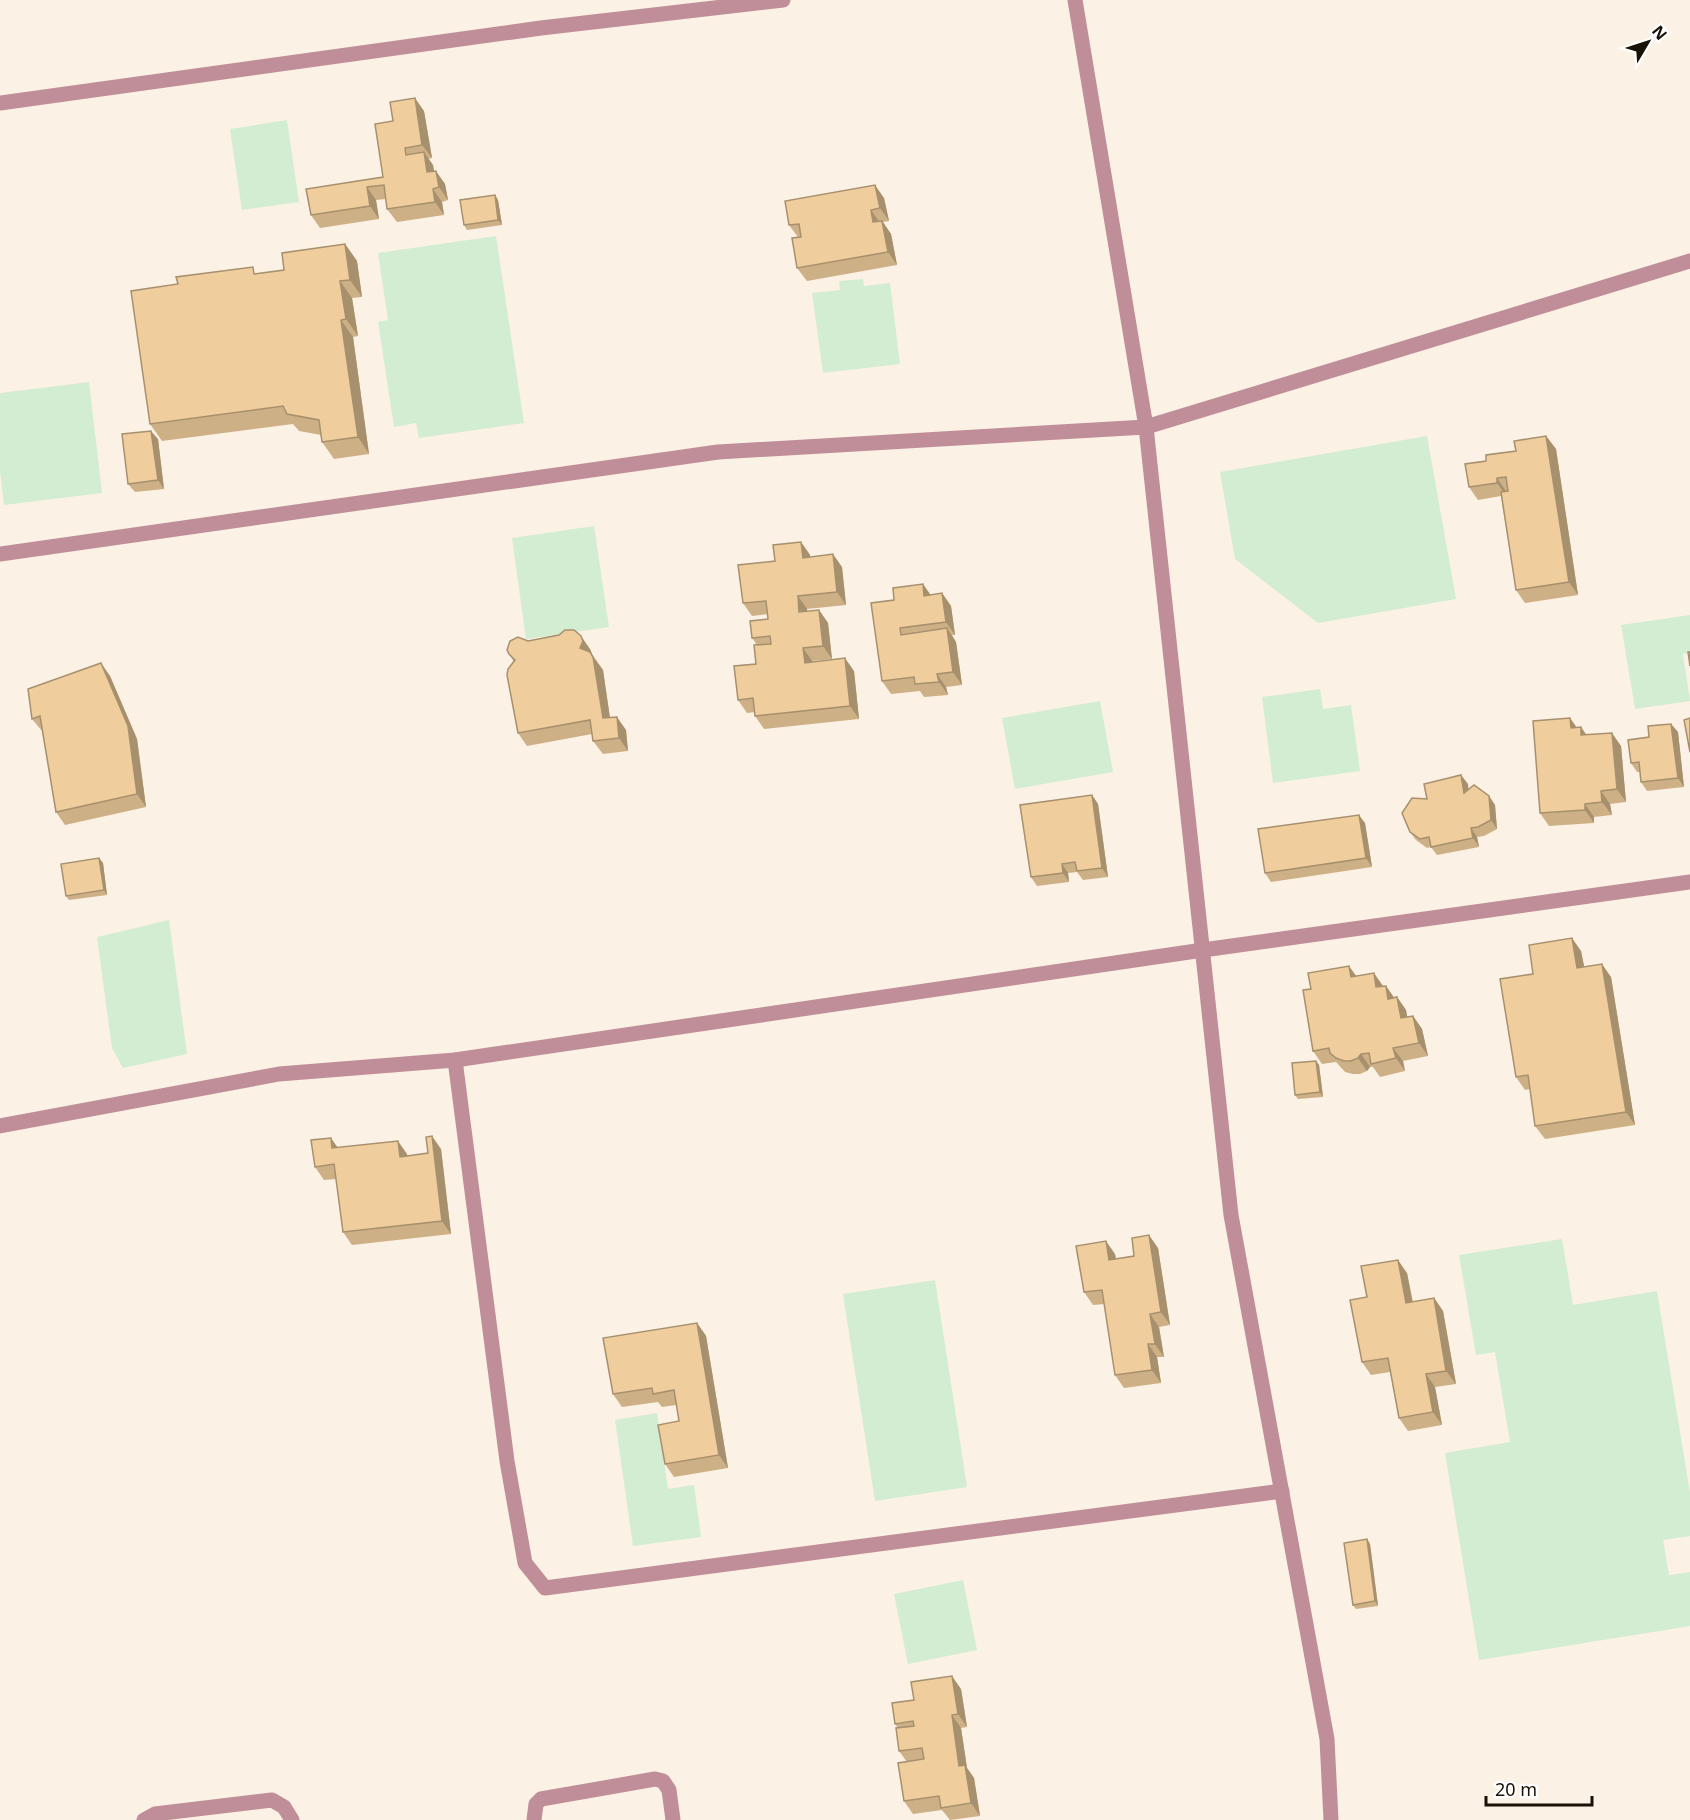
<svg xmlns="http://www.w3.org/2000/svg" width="1690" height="1820" font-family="'Noto Sans',sans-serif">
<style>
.green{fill:#d2edd2}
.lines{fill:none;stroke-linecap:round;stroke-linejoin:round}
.minor{stroke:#bf8e98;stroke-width:15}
.wall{fill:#ceb086}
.shaded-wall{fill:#a7906d}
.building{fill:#efcd9c;stroke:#a7906d;stroke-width:1.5}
</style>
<rect width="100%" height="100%" fill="#fcf1e5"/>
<g class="green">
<polygon points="287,120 299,202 242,210 230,129"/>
<polygon points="496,236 524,423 419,438 416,423 394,427 378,322 388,320 378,253"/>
<polygon points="863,279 864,286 890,283 900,364 823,373 812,293 840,290 839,281"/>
<polygon points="89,382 102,493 4,505 0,471 0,393"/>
<polygon points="1427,436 1456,599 1318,623 1235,559 1220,472"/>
<polygon points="594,526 609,627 526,639 512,538"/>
<polygon points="1690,615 1690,653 1683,654 1690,701 1635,709 1621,625"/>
<polygon points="1320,689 1323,709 1351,705 1360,771 1273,783 1262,697"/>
<polygon points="1100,701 1113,772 1015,789 1002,718"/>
<polygon points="169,920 187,1054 123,1068 112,1048 97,937"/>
<polygon points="1562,1239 1573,1305 1657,1291 1690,1493 1690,1536 1663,1540 1669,1575 1690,1572 1690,1626 1479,1660 1445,1453 1510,1442 1495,1352 1476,1355 1459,1255"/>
<polygon points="935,1280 967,1487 875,1501 843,1294"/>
<polygon points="657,1413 668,1489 694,1485 701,1537 633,1546 615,1420"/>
<polygon points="963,1580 977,1650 908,1664 894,1594"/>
</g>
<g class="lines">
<g class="minor">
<polyline points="1075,0 1146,427 1231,1215 1327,1739 1331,1820"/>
<polyline points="0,103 541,28 783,0"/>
<polyline points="0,554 718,452 1146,427 1690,261"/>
<polyline points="455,1060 507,1461 525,1563 545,1588 1282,1491"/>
<polyline points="0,1126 279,1074 455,1060 1203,950 1690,882"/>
<polyline points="144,1820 155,1814 272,1800 284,1807 292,1820"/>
<polyline points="534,1820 536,1804 541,1799 655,1779 663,1781 669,1790 673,1820"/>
</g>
</g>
<g class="wall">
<polygon points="424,111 432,158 428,159 433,165 434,171 445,184 448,200 442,202 444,215 397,222 387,209 386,199 376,200 379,219 320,228 311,215 383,177 393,121"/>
<polygon points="495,195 498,200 502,225 467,230 464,225"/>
<polygon points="884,198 889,221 883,222 891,234 897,265 807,281 797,268 798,237 789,225"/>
<polygon points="345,244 357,261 362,297 352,298 358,336 353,337 369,454 334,459 322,442 321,435 299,431 293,424 162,441 150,424 178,284 284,270"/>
<polygon points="1546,436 1556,449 1578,595 1525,603 1516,590 1501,496 1478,500 1469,487 1486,461 1516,451"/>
<polygon points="158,439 164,489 135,492 128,484"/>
<polygon points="801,542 810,555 810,557 842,567 846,605 807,609 807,612 819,610 828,623 832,659 812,661 812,662 854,671 859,719 764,729 755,716 755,712 747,713 738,700 756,664 757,645 752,638 768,619 768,614 752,616 743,603 775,561"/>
<polygon points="923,584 930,595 942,593 951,606 955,635 952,635 956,642 962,685 946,687 948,695 924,697 920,691 891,694 882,681 894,600"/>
<polygon points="528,641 590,649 592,654 603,670 610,718 626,730 628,751 603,754 593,741 592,734 527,746 518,733 514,662 509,654"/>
<polygon points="110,676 137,739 146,807 65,825 56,812 42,731 32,719"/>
<polygon points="1570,718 1577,728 1586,735 1621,746 1626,802 1610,804 1612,815 1594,817 1594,823 1549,826 1540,813"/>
<polygon points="1671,724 1678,732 1684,787 1647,791 1641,782 1640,772 1637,772 1631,763 1649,737"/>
<polygon points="1468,784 1468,790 1489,796 1495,805 1497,829 1484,836 1477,837 1479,847 1437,855 1431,847 1427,848 1416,840 1410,832 1427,799"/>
<polygon points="1092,795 1098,804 1108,877 1083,880 1077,872 1068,873 1069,882 1037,886 1031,877"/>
<polygon points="1365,823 1372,867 1271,882 1265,873"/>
<polygon points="99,858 103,863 107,895 69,900 66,896"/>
<polygon points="1581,951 1584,966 1611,977 1635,1125 1545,1139 1535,1126 1530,1089 1525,1090 1516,1077"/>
<polygon points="1356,976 1383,986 1386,986 1394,998 1397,997 1406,1010 1407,1017 1413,1016 1422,1029 1428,1056 1403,1061 1405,1071 1380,1077 1373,1067 1370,1067 1367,1071 1360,1074 1353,1074 1345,1072 1336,1062 1322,1064 1313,1051 1311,989"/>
<polygon points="1316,1061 1319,1065 1323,1097 1298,1099 1295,1095"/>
<polygon points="338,1147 407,1154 407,1156 428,1153 441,1149 451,1234 352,1245 343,1232 336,1179 324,1180 315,1167"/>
<polygon points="1158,1248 1170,1325 1159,1327 1164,1357 1157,1357 1161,1383 1124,1388 1115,1375 1104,1304 1093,1305 1084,1292 1115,1254 1116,1259 1134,1256"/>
<polygon points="1407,1273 1413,1302 1434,1298 1443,1311 1456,1384 1435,1387 1442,1425 1408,1431 1399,1418 1390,1372 1371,1375 1362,1362 1367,1297"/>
<polygon points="697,1323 706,1336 728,1468 674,1477 665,1464 679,1421 676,1405 662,1407 658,1402 622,1407 613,1394"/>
<polygon points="1367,1539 1370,1544 1378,1606 1356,1609 1353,1605"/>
<polygon points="961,1689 967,1727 961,1728 967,1768 974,1778 980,1816 950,1820 942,1810 913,1814 904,1801 907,1762 899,1751 898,1728 895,1724 914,1700"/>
</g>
<g class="shaded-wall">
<polygon points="415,98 424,111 432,158 422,145"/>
<polygon points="424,152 433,165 436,185 427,172"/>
<polygon points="436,171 445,184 448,200 439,187"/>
<polygon points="875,185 884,198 889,221 880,208"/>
<polygon points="367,187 376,200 379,219 370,206"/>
<polygon points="433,189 442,202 444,215 435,202"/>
<polygon points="495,195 498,200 502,225 498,220"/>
<polygon points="871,210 880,223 873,222"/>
<polygon points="882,221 891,234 897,265 888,252"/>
<polygon points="345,244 357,261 362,297 350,280"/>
<polygon points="340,281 352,298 358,336 346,319"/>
<polygon points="341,320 353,337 369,454 358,437"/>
<polygon points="151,431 158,439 164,489 158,480"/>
<polygon points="1546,436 1556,449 1578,595 1569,582"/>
<polygon points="1497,478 1506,491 1506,496 1497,483"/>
<polygon points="801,542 810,555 812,571 803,558"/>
<polygon points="833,554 842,567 846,605 837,592"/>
<polygon points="923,584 932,597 924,596"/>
<polygon points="942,593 951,606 955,635 946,622"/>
<polygon points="798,596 807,609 808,625 799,612"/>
<polygon points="819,610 828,623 832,659 823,646"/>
<polygon points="947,628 956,642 962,685 953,672"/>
<polygon points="581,636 590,649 592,654 580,648"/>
<polygon points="803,648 812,661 814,676 805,663"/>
<polygon points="593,657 603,670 612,732 603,718"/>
<polygon points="845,658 854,671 859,719 850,706"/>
<polygon points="101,663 110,676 137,739 146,807 137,794"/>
<polygon points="937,674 946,687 948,695 939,682"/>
<polygon points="617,717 626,730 628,751 619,738"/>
<polygon points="1570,718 1579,731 1571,728"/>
<polygon points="1671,724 1678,732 1684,787 1678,778"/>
<polygon points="1581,727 1590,740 1581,735"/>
<polygon points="1612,733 1621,746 1626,802 1617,789"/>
<polygon points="1461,775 1468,784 1470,802 1464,793"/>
<polygon points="1601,791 1610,804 1612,815 1602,802"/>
<polygon points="1092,795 1098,804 1108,877 1102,868"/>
<polygon points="1489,796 1495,805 1497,829 1491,820"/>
<polygon points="1585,804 1594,817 1594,823 1585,810"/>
<polygon points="1359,815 1365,823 1372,867 1366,858"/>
<polygon points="1471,828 1477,837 1479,847 1473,838"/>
<polygon points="99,858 103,863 107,895 104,890"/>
<polygon points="1062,864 1068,873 1069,882 1063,873"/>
<polygon points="1572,938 1581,951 1587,981 1577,968"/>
<polygon points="1602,964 1611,977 1635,1125 1626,1112"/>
<polygon points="1349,966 1359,980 1351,977"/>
<polygon points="1374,973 1383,986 1376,987"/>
<polygon points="1386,986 1395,999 1388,999"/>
<polygon points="1397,997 1406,1010 1410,1031 1401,1018"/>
<polygon points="1413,1016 1422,1029 1428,1056 1419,1043"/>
<polygon points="1393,1048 1403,1061 1405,1071 1396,1058"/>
<polygon points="1361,1054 1370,1067 1367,1071 1358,1058"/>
<polygon points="1316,1061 1319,1065 1323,1097 1320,1092"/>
<polygon points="432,1136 441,1149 451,1234 442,1221"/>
<polygon points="331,1138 340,1151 332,1148"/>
<polygon points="398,1141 407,1154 409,1170 400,1157"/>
<polygon points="1149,1235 1158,1248 1170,1325 1161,1312"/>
<polygon points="1106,1241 1115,1254 1118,1273 1109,1260"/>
<polygon points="1398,1260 1407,1273 1415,1316 1406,1303"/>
<polygon points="1434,1298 1443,1311 1456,1384 1446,1371"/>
<polygon points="1150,1314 1159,1327 1164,1357 1155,1344"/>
<polygon points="697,1323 706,1336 728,1468 719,1455"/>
<polygon points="1148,1344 1157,1357 1161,1383 1152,1370"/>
<polygon points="1426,1374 1435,1387 1442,1425 1433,1412"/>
<polygon points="1367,1539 1370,1544 1378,1606 1375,1601"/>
<polygon points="952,1676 961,1689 967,1727 958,1714"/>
<polygon points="952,1715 961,1728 967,1768 974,1778 980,1816 971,1803 959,1766"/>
</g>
<g class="building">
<polygon points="415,98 422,145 405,148 406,155 424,152 427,172 436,171 439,187 433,189 435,202 387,209 384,185 367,187 370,206 311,215 306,189 383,177 375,124 393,121 390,102"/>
<polygon points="875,185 880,208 871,210 873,222 882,221 888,252 797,268 792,238 801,237 799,224 789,225 785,201"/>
<polygon points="495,195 498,220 464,225 460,200"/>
<polygon points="345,244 350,280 340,281 346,319 341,320 358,437 322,442 319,420 287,414 283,406 150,424 131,291 178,284 176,277 253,267 254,274 284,270 282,253"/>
<polygon points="151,431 158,480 128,484 122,434"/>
<polygon points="1546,436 1569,582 1516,590 1501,492 1508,491 1506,477 1497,478 1497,483 1469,487 1465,464 1486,461 1486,455 1516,451 1514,441"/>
<polygon points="801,542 803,558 833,554 837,592 798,596 799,612 819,610 823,646 803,648 805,663 845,658 850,706 755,716 753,698 738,700 734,666 756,664 754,645 771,644 770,636 752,638 750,621 768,619 766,601 743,603 738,565 775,561 773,545"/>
<polygon points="923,584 924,596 942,593 946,622 900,628 901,635 947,628 953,672 937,674 939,682 915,684 914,677 882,681 871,603 894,600 893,588"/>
<polygon points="565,630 574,630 581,636 583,641 580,648 590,652 593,657 603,718 617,717 619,738 593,741 590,720 518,733 507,675 508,669 515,660 509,654 507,650 510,641 518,637 528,641 559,635"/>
<polygon points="1688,652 1690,652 1690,666"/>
<polygon points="101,663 128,726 137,794 56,812 40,716 32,719 28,689"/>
<polygon points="1570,718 1571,728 1581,727 1581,735 1612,733 1617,789 1601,791 1602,802 1585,804 1585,810 1540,813 1533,721"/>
<polygon points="1690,718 1690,752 1684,720"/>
<polygon points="1671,724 1678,778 1641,782 1639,762 1631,763 1628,740 1649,737 1648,726"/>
<polygon points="1461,775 1464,793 1474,785 1489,796 1491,820 1478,827 1471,828 1473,838 1431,847 1429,837 1420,839 1410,832 1402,813 1412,798 1427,799 1424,784"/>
<polygon points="1092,795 1102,868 1077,871 1075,862 1062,864 1063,873 1031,877 1020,805"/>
<polygon points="1359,815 1366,858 1265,873 1258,829"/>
<polygon points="99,858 104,890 66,896 61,864"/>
<polygon points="1572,938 1577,968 1602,964 1626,1112 1535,1126 1528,1075 1516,1077 1500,979 1533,974 1529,945"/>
<polygon points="1349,966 1351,977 1374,973 1376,987 1386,986 1388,999 1397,997 1401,1018 1413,1016 1419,1043 1393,1048 1396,1058 1371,1064 1369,1053 1361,1054 1358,1058 1351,1061 1344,1061 1336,1058 1330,1053 1329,1048 1313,1051 1303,990 1311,989 1308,973"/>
<polygon points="1316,1061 1320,1092 1295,1095 1292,1063"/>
<polygon points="432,1136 442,1221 343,1232 334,1164 315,1167 311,1140 331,1138 332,1148 398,1141 400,1157 428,1153 426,1137"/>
<polygon points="1149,1235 1161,1312 1150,1314 1155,1344 1148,1344 1152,1370 1115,1375 1102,1290 1084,1292 1076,1246 1106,1241 1109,1260 1134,1256 1132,1238"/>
<polygon points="1398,1260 1406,1303 1434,1298 1446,1371 1426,1374 1433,1412 1399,1418 1388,1358 1362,1362 1350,1300 1367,1297 1361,1266"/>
<polygon points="697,1323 719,1455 665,1464 658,1425 679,1421 674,1390 653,1394 652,1388 613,1394 603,1338"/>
<polygon points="1367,1539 1375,1601 1353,1605 1344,1543"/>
<polygon points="952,1676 958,1714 952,1715 959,1766 965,1765 971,1803 941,1808 939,1796 904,1801 898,1763 924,1759 922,1748 899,1751 896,1728 914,1726 913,1721 895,1724 892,1703 914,1700 911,1682"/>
</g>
<g transform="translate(1648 42) rotate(51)" stroke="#ffffff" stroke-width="4.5" paint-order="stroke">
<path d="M0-4.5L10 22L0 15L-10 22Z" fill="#1a1107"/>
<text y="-9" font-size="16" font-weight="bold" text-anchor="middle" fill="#1a1107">N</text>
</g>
<path d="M1486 1796v9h106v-9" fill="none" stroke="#1a1107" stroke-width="3"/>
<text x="1495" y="1796" font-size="18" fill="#1a1107" stroke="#ffffff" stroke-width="4.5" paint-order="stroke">20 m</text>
</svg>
